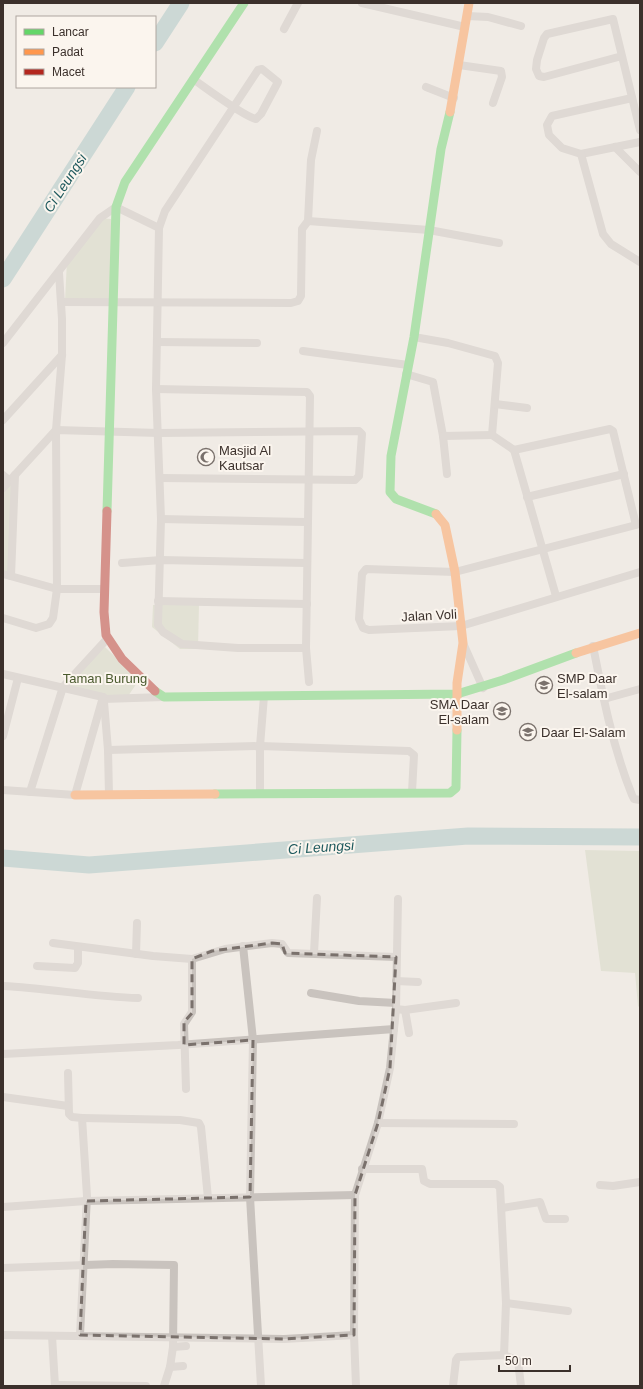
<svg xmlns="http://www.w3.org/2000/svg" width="643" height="1389" viewBox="0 0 643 1389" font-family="Arial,sans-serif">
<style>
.green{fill:#d1d6bf}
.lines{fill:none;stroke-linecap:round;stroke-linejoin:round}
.river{stroke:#a1c2c1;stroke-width:17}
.street{stroke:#c9c3be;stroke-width:8}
.fast{stroke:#63d668;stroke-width:9}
.slow{stroke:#ff974d;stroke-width:9}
.jam{stroke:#b3261e;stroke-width:9}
.marked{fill:none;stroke:#7a716c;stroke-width:3;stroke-dasharray:8 5;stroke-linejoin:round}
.labels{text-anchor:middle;stroke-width:4;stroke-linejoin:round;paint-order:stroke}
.poi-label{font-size:13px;fill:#3b302b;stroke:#fbf5ee;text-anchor:start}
.street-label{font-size:13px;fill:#3b302b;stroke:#fbf5ee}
.park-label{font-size:13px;fill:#4a5a2e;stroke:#fbf5ee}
.water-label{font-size:14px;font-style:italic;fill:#1f5a5e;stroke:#fbf5ee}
</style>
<rect width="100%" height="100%" fill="#f0ebe5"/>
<!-- green -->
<g class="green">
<path d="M100 218 111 219V303L65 301 67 260Z"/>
<path d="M15 475 11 576 3 574V487Z"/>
<path d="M153 605H199L198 649H180L152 627Z"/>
<path d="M105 647 139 680 124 702 59 689Z"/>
<path d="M585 850 640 851V1008L638 1006 635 973 601 971Z"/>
</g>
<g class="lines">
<!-- river -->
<g class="river">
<path d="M155 43 181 3"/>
<path d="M3 279 127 87"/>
<path d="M3 858 89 865 468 836 640 837"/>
</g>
<!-- street -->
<g class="street">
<path d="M362 3 465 27"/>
<path d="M467 16 488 17 521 26"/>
<path d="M284 29 298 3"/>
<path d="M622 56 544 77 539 76 536 69 537 60 544 38 547 34 613 19 640 130"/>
<path d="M459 65 501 71 502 77 493 103"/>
<path d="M193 79C206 88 243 116 256 119L261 114 278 82 262 69 258 70 165 211 159 228 156 389 161 519 158 625 163 632 182 644 238 648H306"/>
<path d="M426 87 454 98"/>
<path d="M632 98 552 116 547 125 549 135 562 148 581 154 640 142"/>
<path d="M615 147 640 172"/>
<path d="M581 154 603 234 611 244 640 262"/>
<path d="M308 221 429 230 499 243"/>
<path d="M61 302 291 303 298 301 301 296 302 229 308 221 311 160 317 131"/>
<path d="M414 337 448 343 495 356 498 363 492 435 514 450 556 596"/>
<path d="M157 342 257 343"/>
<path d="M3 343 100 218 116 207 159 228"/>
<path d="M303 351 408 365"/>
<path d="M406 374 433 382 443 436 447 474"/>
<path d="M156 389 307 392 310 396 306 648 309 682"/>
<path d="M495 404 527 408"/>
<path d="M3 420 62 355"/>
<path d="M443 436 492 435"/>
<path d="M514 450 610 429 613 431 636 525 455 572 366 569 362 574 359 619 363 628 369 630 461 626 640 572"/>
<path d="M3 475 10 481"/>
<path d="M3 488 56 430 159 433 359 431 362 434 359 476 355 480 160 478"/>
<path d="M527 497 624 474"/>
<path d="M161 519 307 522"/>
<path d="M122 563 161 560 307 563"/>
<path d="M3 574 57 589H105"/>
<path d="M11 576 15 475"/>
<path d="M158 601 307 604"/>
<path d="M3 618 36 628 49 624 53 618 57 589 56 430 62 355V319L59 273"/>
<path d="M463 643 483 688"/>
<path d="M593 646C603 697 613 748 632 795L634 799 640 800"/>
<path d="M3 674 103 697V699L164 697"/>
<path d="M604 699 640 689"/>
<path d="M104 702 108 750 109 795"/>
<path d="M3 736 18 678"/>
<path d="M108 750 260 746 409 751 414 755 412 792"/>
<path d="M3 790 75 795 103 697"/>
<path d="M30 792 63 687 107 639"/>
<path d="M260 794V746L264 696"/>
<path d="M53 943 153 956 192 959 225 949 272 943 282 944 288 953 396 957"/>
<path d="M243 946 253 1040 250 1197 261 1386"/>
<path d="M314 953 317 898"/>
<path d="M136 954 137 923"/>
<path d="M37 966 75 968 78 963V947"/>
<path d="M396 981 418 982"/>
<path d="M3 986C48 988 93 997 138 998"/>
<path d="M311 993 359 1001 396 1003"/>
<path d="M396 1009 405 1010 456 1003"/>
<path d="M405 1010 409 1033"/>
<path d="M3 1054 178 1045 394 1029"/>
<path d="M68 1073 69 1114 72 1117 82 1118 87 1196 80 1335"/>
<path d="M186 1089 184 1024 192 1012V959"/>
<path d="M3 1097 68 1106"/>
<path d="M82 1118 180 1120 199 1123 201 1127 208 1198"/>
<path d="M378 1123 514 1124"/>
<path d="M362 1169H422L424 1181 430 1184H496L500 1187 506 1303 504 1355"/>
<path d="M600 1185 613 1186 640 1182"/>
<path d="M3 1207 86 1201 355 1195"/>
<path d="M502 1208 540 1202 546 1219H565"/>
<path d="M3 1268 113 1264 174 1265 173 1347 170 1367 183 1366"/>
<path d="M506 1303 568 1311"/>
<path d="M3 1335 284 1339 354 1335"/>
<path d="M52 1336 55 1386"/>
<path d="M173 1347 186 1346"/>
<path d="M55 1385 146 1386"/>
<path d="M164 1386 170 1367"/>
<path d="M356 1386 354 1335 355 1195 378 1123 390 1068 396 1009 398 899"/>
<path d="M453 1386 456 1360 458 1357 504 1355 518 1361 521 1386"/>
</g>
<!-- fast -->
<g class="fast">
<path d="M107 511 116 207 125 182 244 3"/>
<path d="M436 514 396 499 390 492 391 456 414 337 441 149 450 112"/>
<path d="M155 691 164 697 457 694 503 680 576 653"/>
<path d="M215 794 450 793 456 788 457 730"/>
</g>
<!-- slow -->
<g class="slow">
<path d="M450 112 469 3"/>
<path d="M436 514 445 525 455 572 463 643 457 683V730"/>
<path d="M576 653 640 633"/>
<path d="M75 795 215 794"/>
</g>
<!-- jam -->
<path class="jam" d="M107 511 104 612 106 635 122 659 155 691"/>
</g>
<!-- marked area -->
<path d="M0 0H643V1389H0ZM272 943 282 944 285 953 396 957 390 1068 378 1123 355 1195 354 1335 284 1339 80 1335 86 1201 250 1197 253 1040 184 1045V1022L192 1013V959L212 951Z" fill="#f0ebe5" fill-opacity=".55" fill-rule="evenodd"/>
<path class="marked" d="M272 943 282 944 285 953 396 957 390 1068 378 1123 355 1195 354 1335 284 1339 80 1335 86 1201 250 1197 253 1040 184 1045V1022L192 1013V959L212 951Z"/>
<!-- icons -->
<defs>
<g id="mosque-ring" transform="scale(0.9)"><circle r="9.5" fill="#fbf5ee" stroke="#7a716c" stroke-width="1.5"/><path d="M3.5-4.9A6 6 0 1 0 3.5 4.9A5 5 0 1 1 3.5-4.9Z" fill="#7a716c"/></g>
<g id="school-ring" transform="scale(0.9)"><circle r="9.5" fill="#fbf5ee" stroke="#7a716c" stroke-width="1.5"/><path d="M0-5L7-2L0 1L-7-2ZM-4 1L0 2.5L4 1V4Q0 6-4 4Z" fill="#7a716c"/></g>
</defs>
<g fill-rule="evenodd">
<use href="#mosque-ring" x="206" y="457"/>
<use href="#school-ring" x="544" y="685"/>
<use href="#school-ring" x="502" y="711"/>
<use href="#school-ring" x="528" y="732"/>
</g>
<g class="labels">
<!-- poi labels -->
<g class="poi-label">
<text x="219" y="455">Masjid Al<tspan x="219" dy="15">Kautsar</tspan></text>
<text x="557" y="683">SMP Daar<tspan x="557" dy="15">El-salam</tspan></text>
<text x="489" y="709" text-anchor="end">SMA Daar<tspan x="489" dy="15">El-salam</tspan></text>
<text x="541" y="737">Daar El-Salam</text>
</g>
<!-- street labels -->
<g class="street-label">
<text transform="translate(429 615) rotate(-3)" y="5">Jalan Voli</text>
</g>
<!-- park labels -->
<g class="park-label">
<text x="105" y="683">Taman Burung</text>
</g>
<!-- water labels -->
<g class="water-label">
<text transform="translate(65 183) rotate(-57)" y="5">Ci Leungsi</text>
<text transform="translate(321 847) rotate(-4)" y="5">Ci Leungsi</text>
</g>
</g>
<!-- border -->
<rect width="643" height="1389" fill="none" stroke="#3b302b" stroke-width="8"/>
<!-- legend -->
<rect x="16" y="16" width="140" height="72" fill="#fbf5ee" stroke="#aea6a0"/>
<rect x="24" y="29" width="20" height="6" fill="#63d668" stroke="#aea6a0"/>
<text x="52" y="36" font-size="12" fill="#3b302b">Lancar</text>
<rect x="24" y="49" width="20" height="6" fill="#ff974d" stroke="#aea6a0"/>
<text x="52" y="56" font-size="12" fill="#3b302b">Padat</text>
<rect x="24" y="69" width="20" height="6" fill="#b3261e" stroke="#aea6a0"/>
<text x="52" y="76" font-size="12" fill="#3b302b">Macet</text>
<!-- scale -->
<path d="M499 1365v6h71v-6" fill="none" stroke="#3b302b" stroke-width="2"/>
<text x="505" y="1365" font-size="12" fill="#3b302b" stroke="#fbf5ee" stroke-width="3" paint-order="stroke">50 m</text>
</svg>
